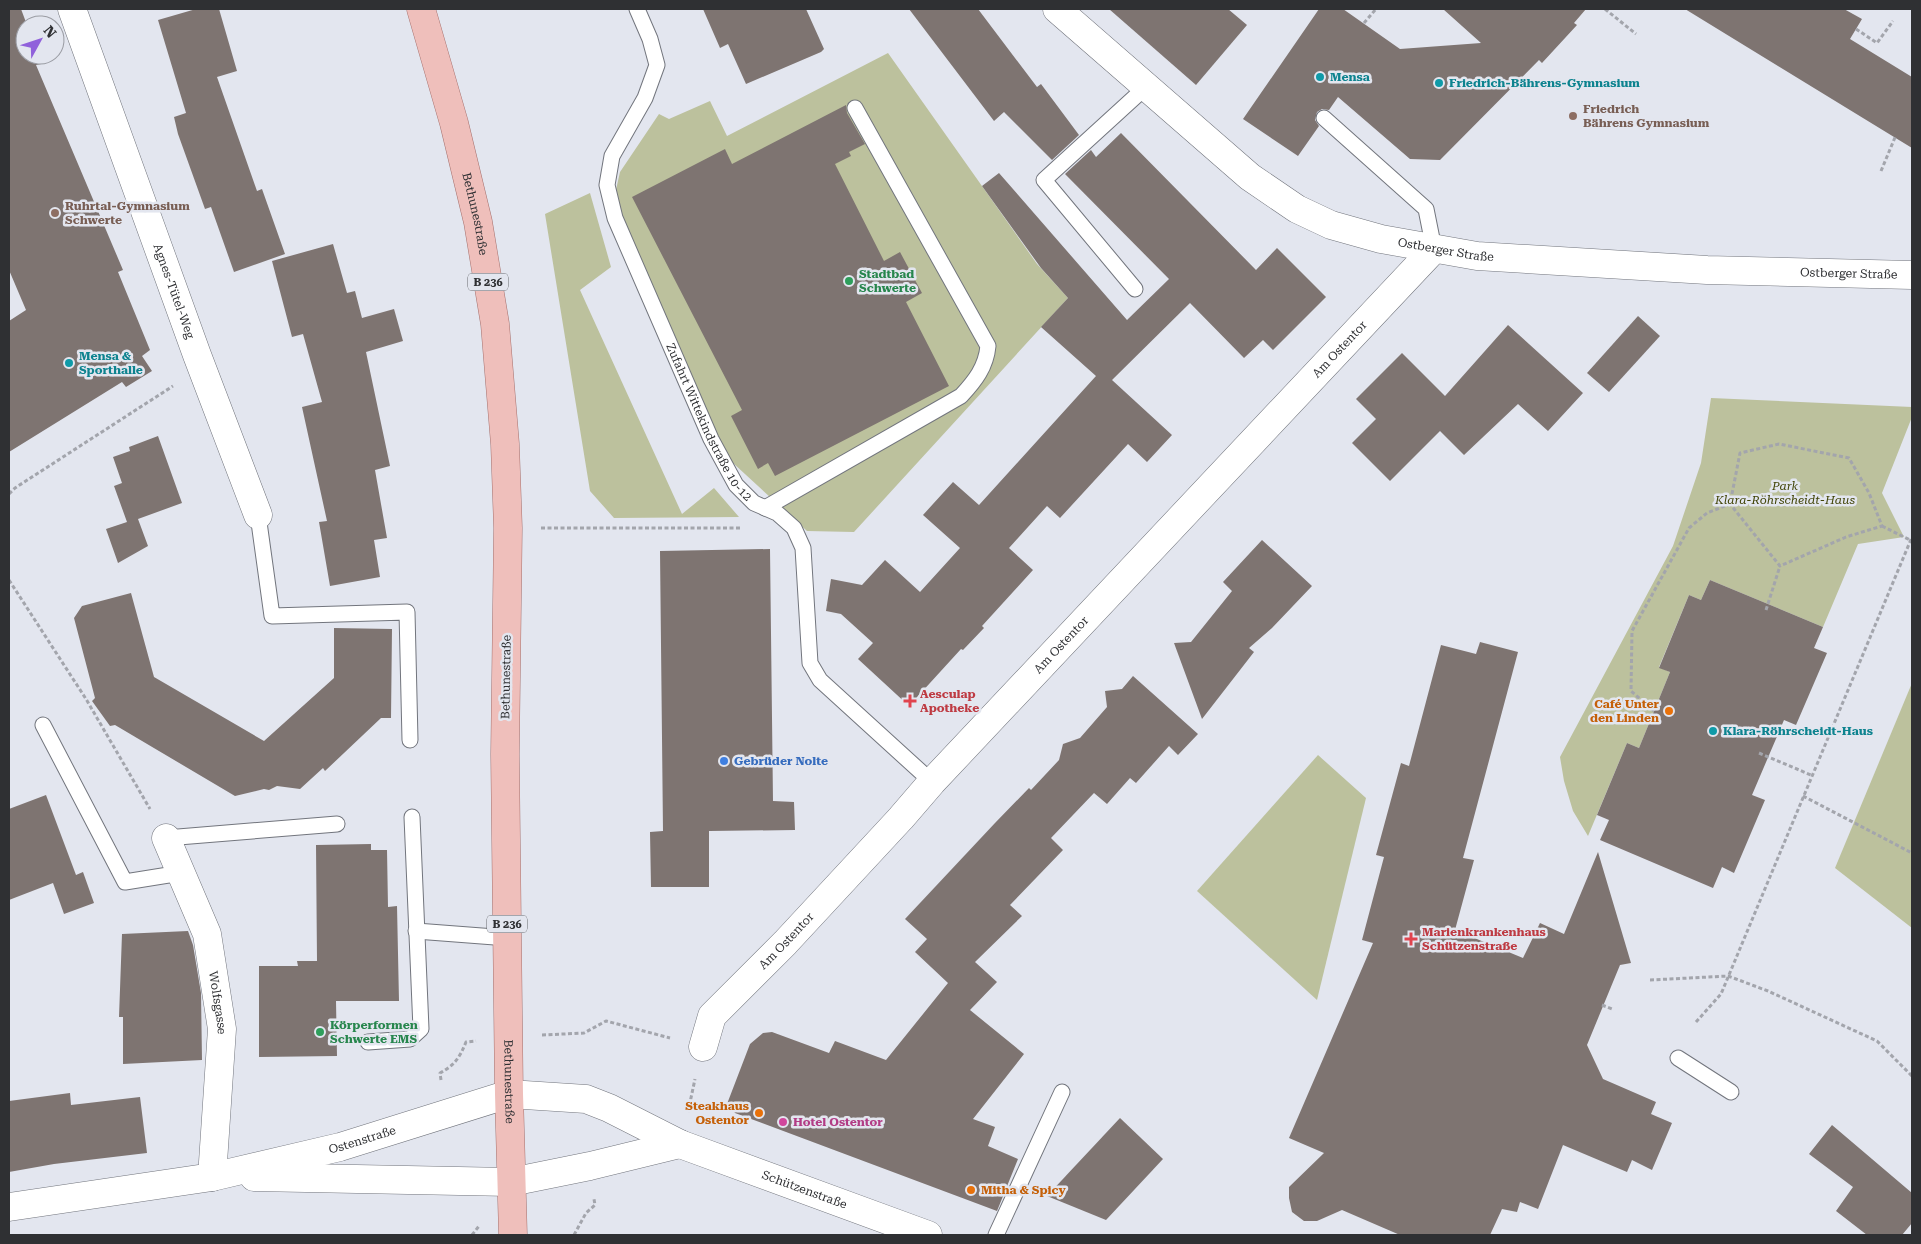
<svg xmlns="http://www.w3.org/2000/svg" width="1921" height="1244" viewBox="0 0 1921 1244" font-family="'Roboto Serif',serif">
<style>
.green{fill:#bcc19d}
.building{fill:#7e7471}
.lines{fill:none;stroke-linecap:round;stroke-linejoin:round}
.service-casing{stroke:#72757d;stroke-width:17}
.minor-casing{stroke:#72757d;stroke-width:29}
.tertiary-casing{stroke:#72757d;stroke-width:29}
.secondary-casing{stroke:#72757d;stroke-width:29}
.primary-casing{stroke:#a5716e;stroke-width:29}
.path{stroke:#a3a5ac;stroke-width:3;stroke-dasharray:4 2.5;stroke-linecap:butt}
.service{stroke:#fff;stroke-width:15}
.minor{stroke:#fff;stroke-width:28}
.tertiary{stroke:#fff;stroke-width:28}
.secondary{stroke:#fff;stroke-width:28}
.primary{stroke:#efbfbb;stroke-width:28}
.culture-dot{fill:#0f9aa8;stroke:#e3e6ef;stroke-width:2}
.education-dot{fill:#8d6e63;stroke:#e3e6ef;stroke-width:2}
.leisure-dot{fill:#2e9e5b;stroke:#e3e6ef;stroke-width:2}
.health-dot{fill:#e0444e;stroke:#e3e6ef;stroke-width:2}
.food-dot{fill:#e8710a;stroke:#e3e6ef;stroke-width:2}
.shop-dot{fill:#3f7fe0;stroke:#e3e6ef;stroke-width:2}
.hotel-dot{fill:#d1479c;stroke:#e3e6ef;stroke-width:2}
.labels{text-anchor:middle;stroke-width:5;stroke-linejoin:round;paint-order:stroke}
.shield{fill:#e3e6ef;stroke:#65676b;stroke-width:1}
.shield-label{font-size:11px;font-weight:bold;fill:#2f3033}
.culture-label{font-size:12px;font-weight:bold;fill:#0d838f;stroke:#e3e6ef;text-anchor:start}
.education-label{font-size:12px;font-weight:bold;fill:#785e54;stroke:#e3e6ef;text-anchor:start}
.street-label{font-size:12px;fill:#2f3033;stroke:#e3e6ef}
.leisure-label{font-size:12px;font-weight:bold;fill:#27864d;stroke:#e3e6ef;text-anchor:start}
.park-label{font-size:12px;font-style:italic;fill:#414407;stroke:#e3e6ef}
.health-label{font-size:12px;font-weight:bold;fill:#be3a42;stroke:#e3e6ef;text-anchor:start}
.food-label{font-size:12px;font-weight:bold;fill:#c56008;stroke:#e3e6ef;text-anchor:end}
.shop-label{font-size:12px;font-weight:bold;fill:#366cbe;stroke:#e3e6ef;text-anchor:start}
.hotel-label{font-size:12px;font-weight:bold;fill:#b23c85;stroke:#e3e6ef;text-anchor:start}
</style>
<rect width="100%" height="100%" fill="#e3e6ef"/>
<!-- green -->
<g class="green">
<path d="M888 53 1037 264 1068 298 854 532 807 531 733 463 723 448 615 211V194L620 172 659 114 669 119 710 101 727 136Z"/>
<path d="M590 193 611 267 580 290 682 514 714 488 739 517 614 518 590 491 545 214Z"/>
<path d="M1711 398 1912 407V417L1882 493 1904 537 1858 544 1823 627 1710 580 1701 600 1689 595 1659 667 1670 672 1639 748 1627 743 1588 836 1573 811 1564 781 1560 757 1673 546 1701 463Z"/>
<path d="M1912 683V928L1835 868Z"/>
<path d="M1318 755 1366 798 1317 1000 1197 891Z"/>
</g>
<!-- building -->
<g class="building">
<path d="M9 9H21L27 25H25V55H38L41 64 36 65 123 270 118 272 150 350 142 356 152 371 126 387 122 382 9 452V321L26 310 9 270Z"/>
<path d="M196 9H219L237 71 217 77 257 191 262 189 285 254 234 272 211 207 205 209 178 134 174 117 186 113 158 20Z"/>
<path d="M703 9H806L824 49 821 52 746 84 728 44 720 48Z"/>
<path d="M909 9H978L1037 87 1041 84 1079 135 1052 160 1004 112 994 121Z"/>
<path d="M1109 9H1228L1247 25 1196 85Z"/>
<path d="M1319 9H1343L1400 49 1481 43 1443 9H1586L1574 23 1577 25 1542 63 1539 60 1440 160 1410 159 1338 97 1329 110 1322 109 1317 112 1315 120 1319 126 1298 156 1243 119Z"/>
<path d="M1685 9H1844L1862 19 1850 39 1912 77V148Z"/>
<path d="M846 105 847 113 865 144 849 152 851 156 835 164 884 261 900 252 922 293 906 302 949 386 775 476 768 463 758 469 731 416 742 410 632 197 725 149 732 164Z"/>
<path d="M1121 133 1256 270 1277 248 1326 297 1273 350 1263 340 1244 358 1190 303 1112 380 1172 435 1147 462 1128 444 1060 518 1047 506 1009 548 1033 570 982 626 984 628 963 650 961 649 909 706 858 659 873 643 841 614 826 611 831 579 862 585 885 560 920 592 960 548 923 515 953 482 979 505 1096 376 1041 327 1068 298 1041 268 982 186 999 173 1127 320 1169 279 1065 174 1091 150 1096 157Z"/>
<path d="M333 244 347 293 355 291 362 318 394 309 403 341 366 352 390 466 375 470 387 538 374 540 380 577 330 586 319 522 327 521 302 407 322 402 303 334 292 337 272 261Z"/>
<path d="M1638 316 1660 336 1609 392 1587 373Z"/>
<path d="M1508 325 1583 393 1548 431 1518 404 1464 455 1440 431 1390 481 1352 443 1376 419 1356 399 1402 353 1445 396Z"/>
<path d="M158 436 182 503 138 519 148 546 118 563 106 529 127 522 114 486 122 483 113 457 130 451 129 447Z"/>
<path d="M1262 540 1312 586 1272 628 1249 648 1254 652 1202 719 1174 643 1191 642 1232 591 1223 582Z"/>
<path d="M770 549 773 801 794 802 795 830 709 831V887H651L650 832 663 831 660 551Z"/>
<path d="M1710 580 1823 627 1814 648 1827 653 1796 725 1784 720 1752 795 1765 800 1734 873 1722 867 1713 888 1600 840 1609 820 1597 815 1627 743 1639 748 1670 672 1659 668 1689 595 1701 600Z"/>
<path d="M131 593 154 677 264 741 334 678V628L392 629 391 718H381L325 771 323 768 300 789 277 786 269 790 264 789 235 796 115 725 110 726 92 701 95 698 74 618 82 606Z"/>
<path d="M1480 642 1518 652 1463 858 1474 860 1455 930 1523 958 1540 923 1564 934 1598 852 1631 963 1620 965 1587 1045 1603 1079 1656 1102 1651 1114 1672 1123 1652 1170 1632 1160 1627 1172 1563 1145 1538 1209 1520 1202 1517 1212 1502 1209 1490 1235H1400L1342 1210 1317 1221H1304L1292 1212 1289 1198V1187L1324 1153 1289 1138 1373 943 1362 940 1384 857 1376 855 1401 763 1409 766 1441 645 1476 654Z"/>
<path d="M1133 676 1198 734 1178 755 1169 746 1136 783 1130 778 1107 804 1094 793 1051 838 1063 850 1010 905 1022 916 975 962 997 982 970 1010 1024 1054 973 1119 995 1127 988 1146 1018 1159 997 1211 735 1113 727 1104 750 1044 763 1033 772 1032 829 1053 835 1041 886 1060 948 983 915 952 927 939 905 919 995 823 1029 788 1031 790 1059 760 1063 744 1080 738 1107 707 1105 691 1122 689Z"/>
<path d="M46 795 76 875 83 872 94 903 64 914 53 883 9 900V809Z"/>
<path d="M371 844V850H387L388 907 397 906 399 1001H336L337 1056 259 1057V966H298L297 961H317L316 845Z"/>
<path d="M188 931 193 945 201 993 202 1060 123 1064V1017H119L122 934Z"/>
<path d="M70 1093 71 1105 140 1097 147 1153 54 1164 9 1172V1101Z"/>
<path d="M1120 1118 1163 1159 1106 1220 1047 1196Z"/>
<path d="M1832 1125 1912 1193V1223L1902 1235H1867L1836 1211 1853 1187 1809 1154Z"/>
</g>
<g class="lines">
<!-- service casing -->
<g class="service-casing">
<g id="service">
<path id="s1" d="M637 9 650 39 657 65 645 98 612 156 607 185 615 218 711 439 736 485 754 503 777 513 794 528 803 548 810 663 820 680 932 782"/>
<path d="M1324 118 1426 209 1434 249"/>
<path d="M1135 289 1044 180 1147 86"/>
<path d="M765 508 961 396C975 381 986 367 988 346L855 108"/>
<path d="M258 515 272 616 407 612 410 740"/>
<path d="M43 725 125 882 181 873"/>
<path d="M166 838 337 824"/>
<path d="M416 931 508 938"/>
<path d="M368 1042 410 1039 421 1029 412 817"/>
<path d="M1678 1058 1731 1092"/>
<path d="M996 1235 1062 1092"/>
</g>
</g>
<!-- minor casing -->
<g class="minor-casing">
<g id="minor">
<path id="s2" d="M72 9 197 355 258 515"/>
<path id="s3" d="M1057 9 1250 177 1297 209 1331 225 1381 239 1477 256 1707 270 1912 275"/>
<path id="s4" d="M166 838 207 934 222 1029 212 1177"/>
<path id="s5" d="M703 1047 712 1016 785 943 901 818 932 782 1434 249"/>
</g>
</g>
<!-- tertiary casing -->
<g class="tertiary-casing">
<g id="tertiary">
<path d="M254 1177 511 1182"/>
<path id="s6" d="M9 1207 212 1177 340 1147 509 1094"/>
</g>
</g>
<!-- secondary casing -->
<g class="secondary-casing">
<g id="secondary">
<path id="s7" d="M509 1094 586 1099 609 1108 680 1144 928 1235"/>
<path d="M511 1182 590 1166 680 1144"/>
</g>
</g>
<!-- primary casing -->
<g class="primary-casing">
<g id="primary">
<path id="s8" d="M421 9 454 123 478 222 495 324 505 444 508 528 505 754 509 1094 513 1235"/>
</g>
</g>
<!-- path -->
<g class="path">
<path d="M1605 9 1636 34"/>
<path d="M1364 23 1376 9"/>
<path d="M1856 29 1877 43 1893 21"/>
<path d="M1881 171 1896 135"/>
<path d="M9 494 15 488 173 386"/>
<path d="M1882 526 1912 541"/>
<path d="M541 528H740"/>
<path d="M9 580 86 699 150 809"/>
<path d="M1766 610 1780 566"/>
<path d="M1654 711 1631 691 1632 631 1689 528 1707 513 1730 504 1740 453 1779 444 1849 458 1869 493 1882 526 1846 537 1780 566 1730 504"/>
<path d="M1759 753 1811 775"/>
<path d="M1803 796 1912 853"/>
<path d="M1650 980 1728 976 1768 991 1877 1041 1912 1076"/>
<path d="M1602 1005 1612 1009"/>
<path d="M1696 1022 1721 994 1912 537"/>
<path d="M542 1035 584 1033 606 1021 670 1038"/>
<path d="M441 1080 440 1073C455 1065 460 1057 466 1042L476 1041"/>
<path d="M688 1112 695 1079"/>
<path d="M472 1235 479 1226"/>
<path d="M574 1235 586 1213 595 1205 594 1199"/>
</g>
<!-- service -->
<use href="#service" class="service"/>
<!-- minor -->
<use href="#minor" class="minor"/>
<!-- tertiary -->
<use href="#tertiary" class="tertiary"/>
<!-- secondary -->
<use href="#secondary" class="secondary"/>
<!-- primary -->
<use href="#primary" class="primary"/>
</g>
<!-- markers -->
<g class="culture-dot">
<circle cx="1320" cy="77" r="5"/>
<circle cx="1439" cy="83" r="5"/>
<circle cx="69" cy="363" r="5"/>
<circle cx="1713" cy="731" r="5"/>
</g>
<g class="education-dot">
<circle cx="1573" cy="116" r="5"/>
<circle cx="55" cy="213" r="5"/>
</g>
<g class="leisure-dot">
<circle cx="849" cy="281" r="5"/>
<circle cx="320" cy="1032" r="5"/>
</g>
<g class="health-dot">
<path d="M907.5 693.5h5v5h5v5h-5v5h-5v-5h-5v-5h5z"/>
<path d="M1408.5 931.5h5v5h5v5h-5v5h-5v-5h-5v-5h5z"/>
</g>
<g class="food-dot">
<circle cx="1669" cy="711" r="5"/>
<circle cx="759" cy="1113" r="5"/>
<circle cx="971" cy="1190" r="5"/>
</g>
<circle class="shop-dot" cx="724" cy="761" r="5"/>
<circle class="hotel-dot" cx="783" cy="1122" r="5"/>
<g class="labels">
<!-- shield labels -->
<g class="shield">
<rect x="468" y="273.5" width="40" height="17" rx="4"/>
<rect x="487" y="915.5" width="40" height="17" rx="4"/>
</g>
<g class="shield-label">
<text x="488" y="286">B 236</text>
<text x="507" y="928">B 236</text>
</g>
<!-- culture labels -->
<g class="culture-label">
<text x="1330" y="81">Mensa</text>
<text x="1449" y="87">Friedrich-Bährens-Gymnasium</text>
<text x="79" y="360">Mensa &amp;<tspan x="79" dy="14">Sporthalle</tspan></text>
<text x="1723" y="735">Klara-Röhrscheidt-Haus</text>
</g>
<!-- education labels -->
<g class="education-label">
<text x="1583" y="113">Friedrich<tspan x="1583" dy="14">Bährens Gymnasium</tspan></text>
<text x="65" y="210">Ruhrtal-Gymnasium<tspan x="65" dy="14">Schwerte</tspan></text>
</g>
<!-- street labels -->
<g class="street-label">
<text dy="4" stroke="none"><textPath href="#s8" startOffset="212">Bethunestraße</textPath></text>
<text dy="4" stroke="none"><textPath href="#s3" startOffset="468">Ostberger Straße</textPath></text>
<text dy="4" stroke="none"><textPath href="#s3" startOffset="872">Ostberger Straße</textPath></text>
<text dy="4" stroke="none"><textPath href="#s2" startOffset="300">Agnes-Tütel-Weg</textPath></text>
<text dy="4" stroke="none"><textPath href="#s5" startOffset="948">Am Ostentor</textPath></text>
<text dy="4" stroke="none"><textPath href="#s1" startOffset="450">Zufahrt Wittekindstraße 10-12</textPath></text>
<text dy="4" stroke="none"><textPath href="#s5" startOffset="542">Am Ostentor</textPath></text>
<text transform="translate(506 677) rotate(-89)" y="4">Bethunestraße</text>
<text dy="4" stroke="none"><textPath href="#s5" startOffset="138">Am Ostentor</textPath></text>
<text dy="4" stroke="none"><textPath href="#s4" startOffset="174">Wolfsgasse</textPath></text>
<text dy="4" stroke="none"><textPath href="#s8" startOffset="1082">Bethunestraße</textPath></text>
<text dy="4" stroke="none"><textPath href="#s6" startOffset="360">Ostenstraße</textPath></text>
<text dy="4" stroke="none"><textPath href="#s7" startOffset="314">Schützenstraße</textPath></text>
</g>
<!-- leisure labels -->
<g class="leisure-label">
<text x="859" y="278">Stadtbad<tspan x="859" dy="14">Schwerte</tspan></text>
<text x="330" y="1029">Körperformen<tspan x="330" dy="14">Schwerte EMS</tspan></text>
</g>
<!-- park labels -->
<g class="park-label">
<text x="1785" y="490">Park<tspan x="1785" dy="14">Klara-Röhrscheidt-Haus</tspan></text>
</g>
<!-- health labels -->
<g class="health-label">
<text x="920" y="698">Aesculap<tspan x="920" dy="14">Apotheke</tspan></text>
<text x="1422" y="936">Marienkrankenhaus<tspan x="1422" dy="14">Schützenstraße</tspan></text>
</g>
<!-- food labels -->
<g class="food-label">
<text x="1659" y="708">Café Unter<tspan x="1659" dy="14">den Linden</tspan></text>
<text x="749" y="1110">Steakhaus<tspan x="749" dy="14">Ostentor</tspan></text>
<text x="981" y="1194" text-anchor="start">Mitha &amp; Spicy</text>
</g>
<!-- shop labels -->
<g class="shop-label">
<text x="734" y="765">Gebrüder Nolte</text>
</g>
<!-- hotel labels -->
<g class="hotel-label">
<text x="793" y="1126">Hotel Ostentor</text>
</g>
</g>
<!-- border -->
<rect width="1921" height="1244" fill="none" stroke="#2f3033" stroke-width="20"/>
<!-- north arrow -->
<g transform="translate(40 40) rotate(50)"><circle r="24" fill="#e3e6ef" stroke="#9b9da4"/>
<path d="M0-4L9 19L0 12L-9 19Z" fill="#9061db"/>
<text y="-8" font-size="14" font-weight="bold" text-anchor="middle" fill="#2f3033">N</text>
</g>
</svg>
